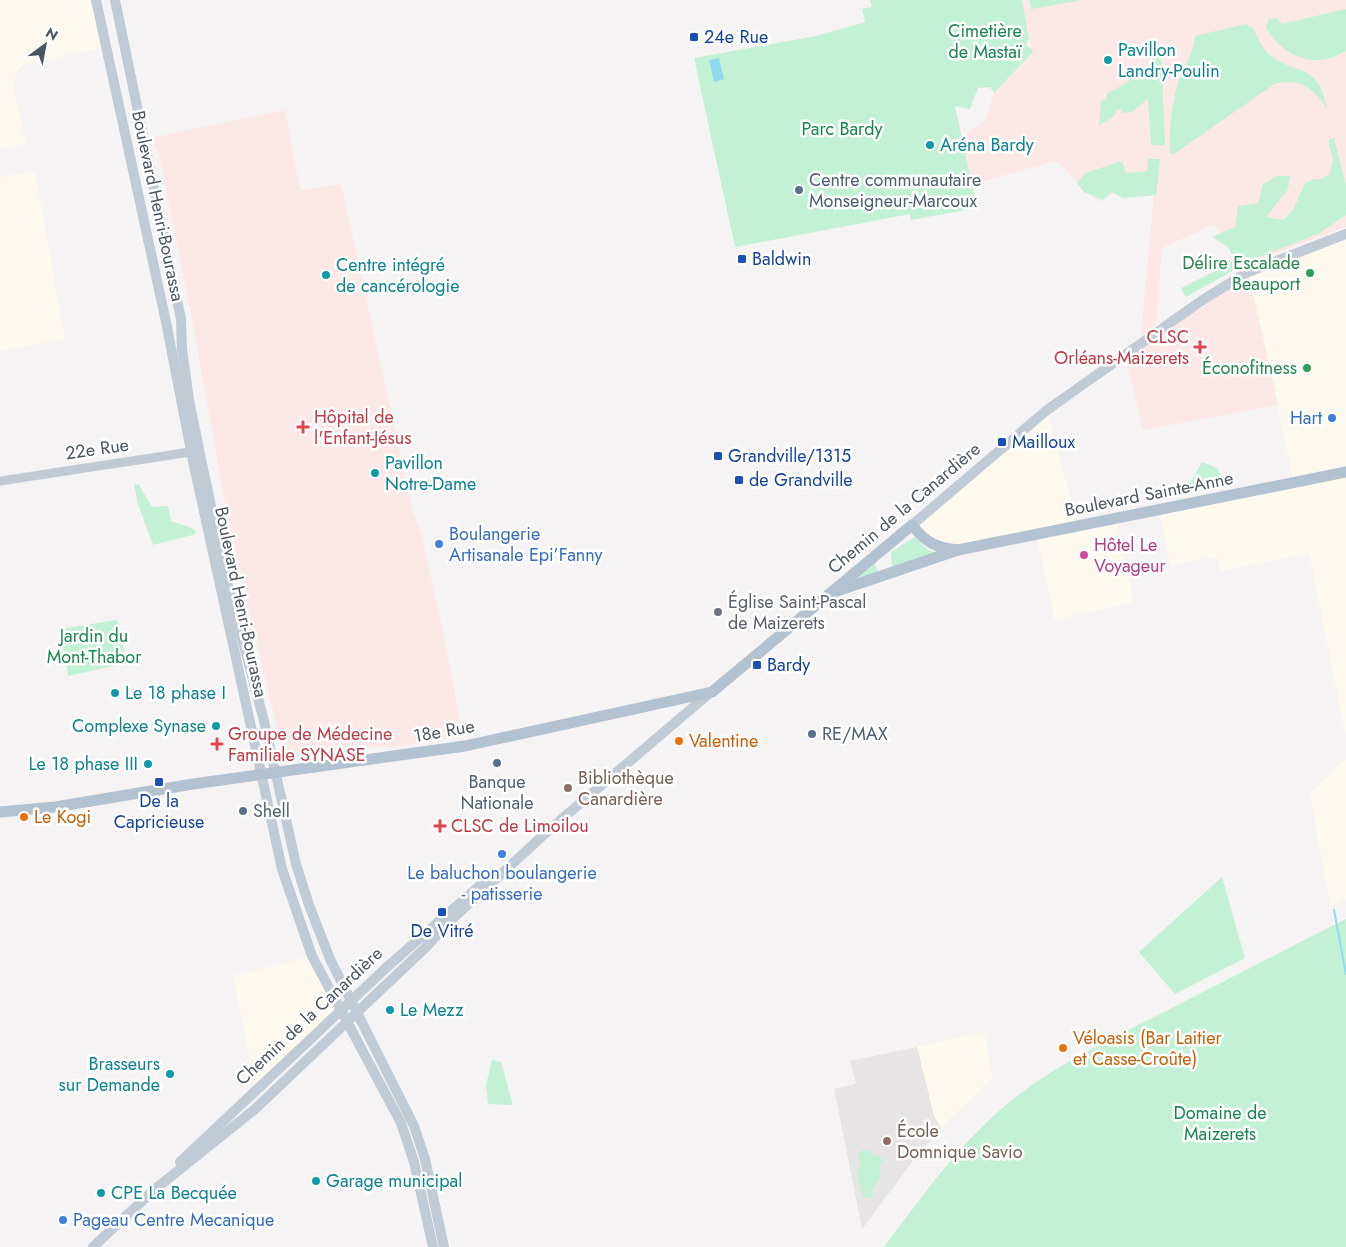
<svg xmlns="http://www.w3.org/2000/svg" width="1346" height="1247" viewBox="0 0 1346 1247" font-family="Jost,sans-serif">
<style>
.commercial{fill:#fdf9ef}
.education{fill:#e6e4e5}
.medical{fill:#fce8e6}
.green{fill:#c3f1d5}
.water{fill:#90daee}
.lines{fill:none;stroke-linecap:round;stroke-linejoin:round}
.stream{stroke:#90daee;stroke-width:2}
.tertiary{stroke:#c1cad2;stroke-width:9}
.secondary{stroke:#c1cbd6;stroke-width:10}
.primary{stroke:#b3c2d1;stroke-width:11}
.transit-dot{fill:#1a4fb4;stroke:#fff;stroke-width:2}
.culture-dot{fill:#0f9aa8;stroke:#fff;stroke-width:2}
.service-dot{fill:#5c6f8a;stroke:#fff;stroke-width:2}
.leisure-dot{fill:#2e9e5b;stroke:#fff;stroke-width:2}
.health-dot{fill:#e0444e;stroke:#fff;stroke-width:2}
.shop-dot{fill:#3f7fe0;stroke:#fff;stroke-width:2}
.hotel-dot{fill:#d1479c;stroke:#fff;stroke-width:2}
.worship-dot{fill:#6b7280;stroke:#fff;stroke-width:2}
.food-dot{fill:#e8710a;stroke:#fff;stroke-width:2}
.education-dot{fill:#8d6e63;stroke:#fff;stroke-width:2}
.labels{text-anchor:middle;stroke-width:5;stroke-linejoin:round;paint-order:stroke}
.park-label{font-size:18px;fill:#17864f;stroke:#fff}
.transit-label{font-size:18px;fill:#164399;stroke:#fff;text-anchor:start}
.culture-label{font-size:18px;fill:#0d838f;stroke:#fff;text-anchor:start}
.service-label{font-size:18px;fill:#4e5e75;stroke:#fff;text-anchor:start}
.street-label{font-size:18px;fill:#4a5661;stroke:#fff}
.leisure-label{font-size:18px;fill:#27864d;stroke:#fff;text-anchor:end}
.health-label{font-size:18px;fill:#be3a42;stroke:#fff;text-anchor:start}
.shop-label{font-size:18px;fill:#366cbe;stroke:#fff;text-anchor:start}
.hotel-label{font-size:18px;fill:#b23c85;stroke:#fff;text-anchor:start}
.worship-label{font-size:18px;fill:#5b616d;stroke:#fff;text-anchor:start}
.food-label{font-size:18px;fill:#c56008;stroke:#fff;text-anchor:start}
.education-label{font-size:18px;fill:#785e54;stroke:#fff;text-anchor:start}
</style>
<rect width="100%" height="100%" fill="#f5f3f3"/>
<!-- commercial -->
<g class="commercial">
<path d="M0 0H96L106 47 23 65 17 72 13 86 26 144 0 149Z"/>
<path d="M35 172 65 339 0 351V177Z"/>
<path d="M1346 234V738L1309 553 1220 571 1217 557 1170 565 1160 509 1294 483 1248 272Z"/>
<path d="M1047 410 1078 526 1116 518 1134 602 1055 620 1036 534 944 549 912 525Z"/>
<path d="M1346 759V899L1330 906 1310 793Z"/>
<path d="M312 956 340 1011 256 1089 233 976Z"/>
<path d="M984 1032 993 1078 941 1128 934 1116 917 1047Z"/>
</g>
<!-- education -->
<path class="education" d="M917 1047 934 1116 941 1128 918 1154 862 1229 834 1089 856 1084 850 1061Z"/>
<!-- medical -->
<g class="medical">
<path d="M1022 0H1346V227L1286 249 1242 269 1214 224 1162 248 1156 326 1141 335 1154 194 1116 192 1099 202 1056 161 972 184 961 138 986 119 994 93 1032 53Z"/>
<path d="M285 110 300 191 341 184 413 513 421 533 444 637 463 736 395 747H374L284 758 227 513 192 319 158 150 152 142 155 137Z"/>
<path d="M1248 272 1278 405 1143 430 1125 354Z"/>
</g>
<!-- green -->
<g class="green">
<path d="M870 0H1022L1029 39 1026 45 1033 50 1032 53 994 93 990 87 978 88 970 109 955 106 977 208 911 220 910 214 735 247 694 58 816 36 865 22 862 9 872 7Z"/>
<path d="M1029 0H1077V1L1031 9Z"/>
<path d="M1346 9V51C1313 70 1285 58 1266 28L1268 20 1277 18 1282 24Z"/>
<path d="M1246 24 1252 27C1259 36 1261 48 1271 56 1298 77 1318 61 1327 108 1310 87 1304 80 1276 83L1174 154 1170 153C1169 130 1172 100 1179 79 1185 64 1194 53 1195 36Z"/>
<path d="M1161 52 1165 145H1151L1148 99 1132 112 1123 113 1121 109 1117 110 1113 117 1099 125 1101 101 1106 99 1107 93C1129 84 1144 70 1161 52Z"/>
<path d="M1334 138 1346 185V215L1320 233 1252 260 1186 297 1181 288 1227 265 1234 258 1228 247 1212 237 1235 227 1238 206 1258 203 1263 184 1277 176H1291L1287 191 1266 217 1284 220 1294 208 1305 183 1315 179 1319 180 1330 174 1333 159 1328 140Z"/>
<path d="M1148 159H1160L1156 195 1123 198 1112 192 1103 200 1084 192 1077 183 1086 173 1122 161 1126 173 1147 171Z"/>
<path d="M1202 462 1217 468 1225 483 1178 497 1183 487 1191 482Z"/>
<path d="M134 484 139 485 152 507 168 506 171 521 194 529 196 534 153 545 138 504Z"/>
<path d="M915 537 928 550 938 554 892 567 891 552Z"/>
<path d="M874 562 879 574 848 587Z"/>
<path d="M117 620 127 663 68 676 60 629Z"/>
<path d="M1222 877 1245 958 1175 994 1139 952Z"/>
<path d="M1346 919V1247H884C924 1194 961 1141 1013 1099 1059 1063 1112 1038 1164 1012 1224 981 1285 950 1346 919Z"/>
<path d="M492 1060 501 1062 513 1105 488 1104 486 1085Z"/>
<path d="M862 1150 870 1151 874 1156 879 1155 883 1161 880 1164C882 1173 880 1183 872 1187L873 1197 868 1199 863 1197 856 1170 861 1165 859 1154Z"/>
</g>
<!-- water -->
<path class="water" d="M719 58 724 79 714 82 709 60Z"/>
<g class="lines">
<!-- stream -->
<path class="stream" d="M1334 910 1346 974"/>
<!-- tertiary -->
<path class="tertiary" d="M0 481 197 451"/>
<!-- secondary -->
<g class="secondary">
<path d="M96 0 166 322 193 461 282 869 312 956 401 1123 414 1162 433 1247"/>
<path d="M115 0 181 319 182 349 189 400 201 459 228 586 263 717 296 864 309 905 330 959 414 1126 425 1159 444 1247"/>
<path d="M912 525 1047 410 1201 301 1248 272 1346 234"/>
<path d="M180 1162 387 967 484 882 489 881"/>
<path d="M93 1247 154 1190 254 1110 425 948 449 922 550 829 711 692"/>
</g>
<!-- primary -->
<g class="primary">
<path d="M837 591 958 550 1346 472"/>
<path d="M0 812 55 807 193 784 465 746 712 692 912 525C925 542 936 548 958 550"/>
</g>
</g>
<!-- markers -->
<g class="transit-dot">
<rect x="689" y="32" width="10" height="10" rx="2.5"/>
<rect x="737" y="254" width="10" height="10" rx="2.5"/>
<rect x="997" y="437" width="10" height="10" rx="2.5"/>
<rect x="713" y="451" width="10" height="10" rx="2.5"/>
<rect x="734" y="475" width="10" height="10" rx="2.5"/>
<rect x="752" y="660" width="10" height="10" rx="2.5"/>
<rect x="154" y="777" width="10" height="10" rx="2.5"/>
<rect x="437" y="907" width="10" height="10" rx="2.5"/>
</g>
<g class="culture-dot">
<circle cx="1108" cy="60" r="5"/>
<circle cx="930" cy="145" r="5"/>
<circle cx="326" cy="275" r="5"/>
<circle cx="375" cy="473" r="5"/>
<circle cx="115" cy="693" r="5"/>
<circle cx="216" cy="726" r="5"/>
<circle cx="148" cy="764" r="5"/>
<circle cx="390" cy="1010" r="5"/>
<circle cx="170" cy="1074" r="5"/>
<circle cx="316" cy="1181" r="5"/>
<circle cx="101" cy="1193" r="5"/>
</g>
<g class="service-dot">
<circle cx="799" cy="190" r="5"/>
<circle cx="812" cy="734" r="5"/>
<circle cx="497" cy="763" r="5"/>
<circle cx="243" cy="811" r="5"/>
</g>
<g class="leisure-dot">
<circle cx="1310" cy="273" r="5"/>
<circle cx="1307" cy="368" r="5"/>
</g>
<g class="health-dot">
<path d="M1197.5 339.5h5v5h5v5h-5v5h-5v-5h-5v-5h5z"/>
<path d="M300.5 419.5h5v5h5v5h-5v5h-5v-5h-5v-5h5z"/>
<path d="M214.5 736.5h5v5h5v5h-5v5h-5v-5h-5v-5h5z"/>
<path d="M437.5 818.5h5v5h5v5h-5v5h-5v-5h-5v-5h5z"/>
</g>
<g class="shop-dot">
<circle cx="1332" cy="418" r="5"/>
<circle cx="439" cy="544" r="5"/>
<circle cx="502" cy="854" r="5"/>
<circle cx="63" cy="1220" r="5"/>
</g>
<circle class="hotel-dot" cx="1084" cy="555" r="5"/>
<circle class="worship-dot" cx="718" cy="612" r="5"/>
<g class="food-dot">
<circle cx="679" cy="741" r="5"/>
<circle cx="24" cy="817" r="5"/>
<circle cx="1063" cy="1048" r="5"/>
</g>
<g class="education-dot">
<circle cx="568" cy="788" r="5"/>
<circle cx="887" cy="1141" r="5"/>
</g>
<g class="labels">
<!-- park labels -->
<g class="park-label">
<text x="985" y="37">Cimetière<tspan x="985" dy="21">de Mastaï</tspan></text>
<text x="842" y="135">Parc Bardy</text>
<text x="94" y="642">Jardin du<tspan x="94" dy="21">Mont-Thabor</tspan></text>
<text x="1220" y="1119">Domaine de<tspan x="1220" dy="21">Maizerets</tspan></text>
</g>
<!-- transit labels -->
<g class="transit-label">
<text x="704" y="43">24e Rue</text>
<text x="752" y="265">Baldwin</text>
<text x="1012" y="448">Mailloux</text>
<text x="728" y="462">Grandville/1315</text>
<text x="749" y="486">de Grandville</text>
<text x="767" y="671">Bardy</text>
<text x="159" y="807" text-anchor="middle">De la<tspan x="159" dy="21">Capricieuse</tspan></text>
<text x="442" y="937" text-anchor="middle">De Vitré</text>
</g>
<!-- culture labels -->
<g class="culture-label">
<text x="1118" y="56">Pavillon<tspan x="1118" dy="21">Landry-Poulin</tspan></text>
<text x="940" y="151">Aréna Bardy</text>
<text x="336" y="271">Centre intégré<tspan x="336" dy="21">de cancérologie</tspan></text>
<text x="385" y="469">Pavillon<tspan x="385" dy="21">Notre-Dame</tspan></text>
<text x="125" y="699">Le 18 phase I</text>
<text x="206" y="732" text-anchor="end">Complexe Synase</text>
<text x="138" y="770" text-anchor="end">Le 18 phase III</text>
<text x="400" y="1016">Le Mezz</text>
<text x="160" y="1070" text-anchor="end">Brasseurs<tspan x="160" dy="21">sur Demande</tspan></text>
<text x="326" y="1187">Garage municipal</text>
<text x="111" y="1199">CPE La Becquée</text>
</g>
<!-- service labels -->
<g class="service-label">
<text x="809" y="186">Centre communautaire<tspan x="809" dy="21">Monseigneur-Marcoux</tspan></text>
<text x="822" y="740">RE/MAX</text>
<text x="497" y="788" text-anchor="middle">Banque<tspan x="497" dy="21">Nationale</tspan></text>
<text x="253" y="817">Shell</text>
</g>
<!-- street labels -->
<g class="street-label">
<text transform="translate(158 206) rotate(78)" y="6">Boulevard Henri-Bourassa</text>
<text transform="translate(97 449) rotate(-8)" y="6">22e Rue</text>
<text transform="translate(1149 494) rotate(-11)" y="6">Boulevard Sainte-Anne</text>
<text transform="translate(904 508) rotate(-40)" y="6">Chemin de la Canardière</text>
<text transform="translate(241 602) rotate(78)" y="6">Boulevard Henri-Bourassa</text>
<text transform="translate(444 731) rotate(-10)" y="6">18e Rue</text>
<text transform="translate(309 1016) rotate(-43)" y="6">Chemin de la Canardière</text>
</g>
<!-- leisure labels -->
<g class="leisure-label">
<text x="1300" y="269">Délire Escalade<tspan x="1300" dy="21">Beauport</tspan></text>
<text x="1297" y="374">Éconofitness</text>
</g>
<!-- health labels -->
<g class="health-label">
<text x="1189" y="343" text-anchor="end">CLSC<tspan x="1189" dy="21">Orléans-Maizerets</tspan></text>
<text x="314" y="423">Hôpital de<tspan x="314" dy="21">l'Enfant-Jésus</tspan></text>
<text x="228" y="740">Groupe de Médecine<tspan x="228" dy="21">Familiale SYNASE</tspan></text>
<text x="451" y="832">CLSC de Limoilou</text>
</g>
<!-- shop labels -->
<g class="shop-label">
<text x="1322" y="424" text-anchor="end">Hart</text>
<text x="449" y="540">Boulangerie<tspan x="449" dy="21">Artisanale Epi’Fanny</tspan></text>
<text x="502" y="879" text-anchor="middle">Le baluchon boulangerie<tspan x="502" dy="21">- patisserie</tspan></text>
<text x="73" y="1226">Pageau Centre Mecanique</text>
</g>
<!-- hotel labels -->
<g class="hotel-label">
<text x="1094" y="551">Hôtel Le<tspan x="1094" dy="21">Voyageur</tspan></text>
</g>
<!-- worship labels -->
<g class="worship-label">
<text x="728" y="608">Église Saint-Pascal<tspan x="728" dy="21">de Maizerets</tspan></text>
</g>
<!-- food labels -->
<g class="food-label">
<text x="689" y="747">Valentine</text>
<text x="34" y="823">Le Kogi</text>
<text x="1073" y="1044">Véloasis (Bar Laitier<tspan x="1073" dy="21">et Casse-Croûte)</tspan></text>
</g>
<!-- education labels -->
<g class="education-label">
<text x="578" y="784">Bibliothèque<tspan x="578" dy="21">Canardière</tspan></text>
<text x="897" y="1137">École<tspan x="897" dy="21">Domnique Savio</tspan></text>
</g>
</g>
<!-- north arrow -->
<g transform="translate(45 45) rotate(32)" stroke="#ffffff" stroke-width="4" paint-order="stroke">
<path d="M0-4L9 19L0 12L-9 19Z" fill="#4a5661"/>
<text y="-8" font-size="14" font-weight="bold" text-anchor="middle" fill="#4a5661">N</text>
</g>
</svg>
